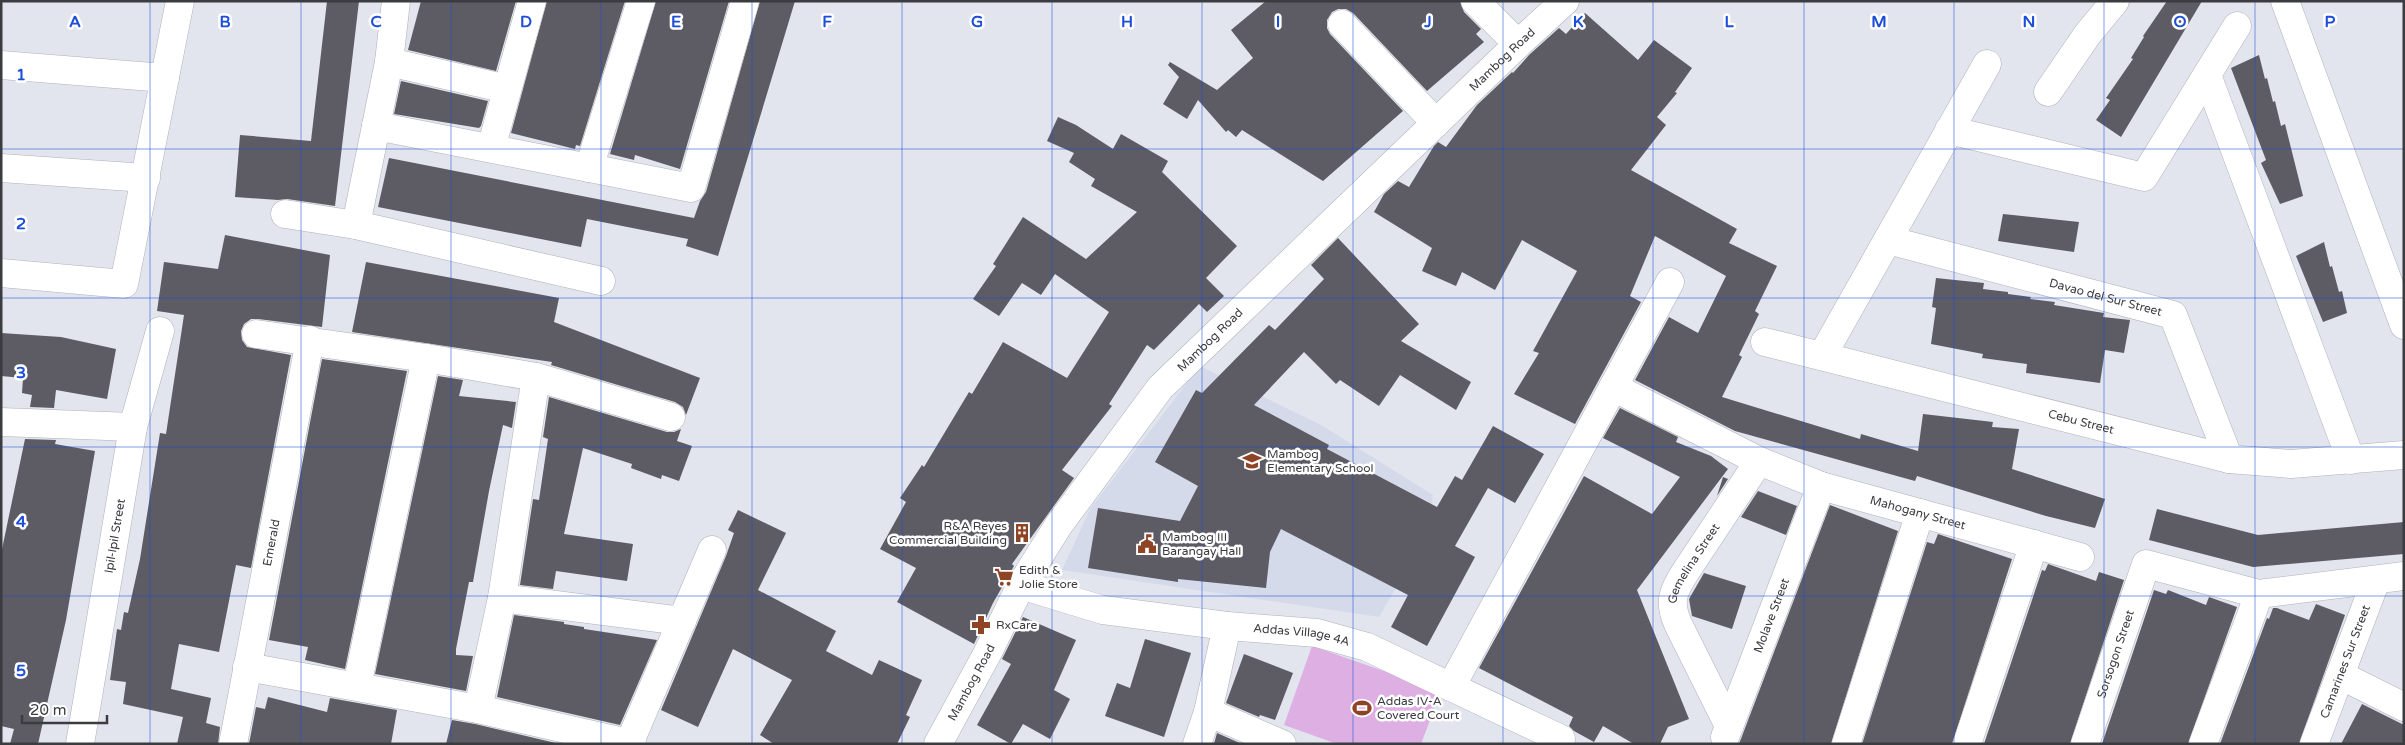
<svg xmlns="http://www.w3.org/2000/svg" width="2405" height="745" viewBox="0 0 2405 745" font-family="'Varela Round',sans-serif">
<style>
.built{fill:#d5daea}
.green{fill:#deafe2}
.building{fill:#5d5b63}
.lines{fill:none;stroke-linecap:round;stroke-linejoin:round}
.minor-casing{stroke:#aeb1b9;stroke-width:29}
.major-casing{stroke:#aeb1b9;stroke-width:29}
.minor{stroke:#fff;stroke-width:28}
.major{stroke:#fff;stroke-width:28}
.grid{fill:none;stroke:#1d4ed8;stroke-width:1;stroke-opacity:0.55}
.labels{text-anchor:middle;stroke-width:5;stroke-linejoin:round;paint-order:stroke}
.street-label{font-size:12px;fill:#3b3c40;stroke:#fff}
.poi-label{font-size:12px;fill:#3b3c40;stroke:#fff;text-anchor:start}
.grid-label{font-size:16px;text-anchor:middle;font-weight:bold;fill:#1d4ed8;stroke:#fff;stroke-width:5;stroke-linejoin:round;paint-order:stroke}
</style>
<rect width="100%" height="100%" fill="#e2e5ee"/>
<!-- built -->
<path class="built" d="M1200 366 1323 426 1433 495 1426 536 1379 617 1062 570 1090 509Z"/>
<!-- green -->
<path class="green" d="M1312 646 1441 691 1421 744H1337L1284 725Z"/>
<!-- building -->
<g class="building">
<path d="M327 1H359L335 206 287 199 278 200 235 197 240 135 311 141Z"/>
<path d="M421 1H516L496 71 408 50Z"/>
<path d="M547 1H625L580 146 576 145 575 149 511 133Z"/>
<path d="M656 1H729L680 169 635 155 634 160 610 154Z"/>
<path d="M760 1H795L718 256 686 246 688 239 587 219 581 247 378 207 389 158 694 218 700 201 706 192Z"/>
<path d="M1266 1H1460L1464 12 1481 29 1476 34 1484 42 1427 91 1353 13 1346 9H1338L1332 12 1327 20V28L1330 34 1403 111 1323 181 1242 130 1236 137 1228 130 1226 132 1198 100 1187 119 1163 104 1179 77 1168 65 1170 62 1217 90 1253 58 1231 30Z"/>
<path d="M2167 1H2202L2121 137 2096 120 2110 100 2106 98 2133 59 2131 58 2144 37 2143 36Z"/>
<path d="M1585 13 1638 60 1654 40 1692 68 1675 92 1677 93 1657 117 1666 125 1631 170 1737 229 1729 243 1777 266 1755 311 1759 314 1739 355 1742 357 1722 397 1860 439 1861 434 1918 451 1923 414 1993 422 1992 427 2019 429 2012 469 2105 499 2095 528 2046 516 1917 476 1915 481 1735 431 1635 380 1669 317 1698 333 1726 276 1655 236 1630 296 1641 302 1575 424 1514 394 1539 353 1533 351 1577 271 1522 240 1495 290 1462 272 1456 286 1422 271 1432 248 1374 212 1384 194 1398 181 1409 187 1434 146 1438 142 1446 147 1477 105 1512 72 1513 73 1529 55 1559 28 1566 34Z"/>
<path d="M2259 55 2265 79 2267 78 2273 102 2275 101 2281 126 2285 124 2303 196 2280 204 2261 163 2266 160 2231 68Z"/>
<path d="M401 81 488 101 481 126 479 128 394 114Z"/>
<path d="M1058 117 1076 125 1113 149 1121 134 1168 161 1162 172 1237 246 1206 278 1224 296 1207 312 1199 304 1154 350 1147 345 1109 404 1112 406 1062 470 1074 478 1012 564 1014 566 993 603 974 644 897 602 916 568 880 549 906 502 900 498 922 465 924 467 969 392 972 394 1003 342 1067 378 1109 312 1055 274 1041 295 1022 283 999 316 973 299 996 266 993 264 1023 217 1086 259 1137 212 1091 186 1095 179 1069 162 1074 153 1047 141Z"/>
<path d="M2003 214 2079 222 2074 252 1998 241Z"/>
<path d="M225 235 330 255 322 327 258 319H251L244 324 241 331 242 340 247 347 291 355 251 568 236 565 219 652 179 644 171 689 211 698 206 723 220 727 218 744H177L183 717 123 704 126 682 110 680 117 629 121 630 124 612 128 613 140 559 160 433 166 434 184 315 157 311 164 262 218 269Z"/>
<path d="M1338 238 1419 324 1401 341 1471 382 1456 410 1400 375 1379 406 1340 380 1336 384 1304 352 1254 405 1329 445 1327 449 1437 507 1455 476 1462 480 1493 426 1544 454 1515 503 1488 488 1455 546 1475 557 1427 646 1391 627 1408 595 1281 529 1270 552 1266 588 1178 579V582L1088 568 1098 508 1180 521 1198 486 1155 462 1196 390 1202 393 1269 325 1275 330 1324 279 1311 265Z"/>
<path d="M2324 242 2330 267 2332 266 2339 292 2342 291 2347 313 2323 322 2296 256Z"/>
<path d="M366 262 559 298 554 322 700 378 686 415 683 407 675 402 551 365 552 362 352 332Z"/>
<path d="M1936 278 1984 283 1983 289 2008 292V294L2031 297 2030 299 2055 302 2054 305 2104 313 2103 317 2130 320 2124 353 2105 350 2100 383 2026 373 2027 364 1982 358 1983 354 1931 344 1936 308 1932 307Z"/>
<path d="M1 333 61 337 116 349 107 399 56 390 54 408 30 407 32 395 22 393 23 378 1 376Z"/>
<path d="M322 359 407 371 345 669 305 660 308 647 269 640Z"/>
<path d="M438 376 463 380 459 396 516 402 512 428 503 425 489 491 473 582H469L456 649V655L473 656 466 691 375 674Z"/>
<path d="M549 397 667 432H674L681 429 677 441 692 446 679 481 662 475 661 479 631 468 632 464 583 448 564 534 633 544 627 581 556 571 553 589 520 585 533 499 539 500 548 439 543 437Z"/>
<path d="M1620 408 1678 437 1676 442 1711 456 1728 469 1637 590 1689 719 1668 727 1660 744H1634L1603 726 1594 742 1574 731 1569 726 1573 717 1479 668 1584 476 1652 514 1680 477 1603 438Z"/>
<path d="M25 439 56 440 55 444 95 451 66 620 38 744H10L14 729 1 726V554Z"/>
<path d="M1723 477 1728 479 1717 496Z"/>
<path d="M1758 491 1797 506 1786 535 1741 517Z"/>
<path d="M1830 505 1898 531 1831 744H1739Z"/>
<path d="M2157 509 2258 535 2404 522V554L2253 567 2149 540Z"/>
<path d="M738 510 786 533 758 590 836 631 826 651 872 675 879 660 922 680 906 715 910 717 897 744H774L760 735 792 680 733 649 698 727 661 710 726 556 734 533 728 530Z"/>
<path d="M1938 534 2012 559 1952 744H1862L1927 542 1934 544Z"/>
<path d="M2048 564 2096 581 2099 572 2124 580 2070 744H1984L2042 570 2045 571Z"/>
<path d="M1704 573 1746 586 1732 629 1692 616 1689 599Z"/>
<path d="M2154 590 2166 594 2168 590 2206 605 2209 597 2237 607 2188 744H2102Z"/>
<path d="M2316 604 2345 615 2299 744H2220L2267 618 2269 619 2273 608H2277L2309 620Z"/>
<path d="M514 615 564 622V624L584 627V629L657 640 620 725 497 697Z"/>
<path d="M1023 617 1076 640 1054 690 1070 699 1050 739 1023 724 1011 744 977 725 1011 664 1002 659Z"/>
<path d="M1145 639 1191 653 1164 737 1105 716 1117 683 1130 688Z"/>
<path d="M1244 654 1293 673 1275 720 1260 715 1259 717 1226 703Z"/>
<path d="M268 697 327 712 330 698 397 710 391 744H249L256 707 265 709Z"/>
<path d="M2362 704 2404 725V744H2341Z"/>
<path d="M452 720 475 724 560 744H446Z"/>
<path d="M1217 733 1242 744H1214Z"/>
</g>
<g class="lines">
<!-- minor casing -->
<g class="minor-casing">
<g id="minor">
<path d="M1475 1 1518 44"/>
<path d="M2285 1 2404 325"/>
<path d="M1342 24 1436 123"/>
<path d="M389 62 507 89"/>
<path d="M1 65 165 78"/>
<path d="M2207 75 2351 460"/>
<path d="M2048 92 2087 35 2115 1"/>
<path d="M376 126 691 188 745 1"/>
<path d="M1949 130 2144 177 2237 26"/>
<path d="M491 148 532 1"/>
<path d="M1 168 146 178"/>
<path d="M589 168 641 1"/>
<path d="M285 214 356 225 601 281"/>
<path d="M356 225 389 62 396 1"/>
<path id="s1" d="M1888 240 2173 315 2229 459"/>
<path d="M1 273 124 284 180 1"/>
<path d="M256 334 426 358 536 377 671 417"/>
<path id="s2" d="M1765 342 2229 459 2291 464 2404 455"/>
<path d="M1822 356 1987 64"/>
<path id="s3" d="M1613 387 1759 461 1821 486 2080 557"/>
<path d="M1 422 133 427"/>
<path id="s4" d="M1021 585 1103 610 1227 626 1317 633 1367 647 1561 739 1559 744"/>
<path d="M502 598 682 621"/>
<path d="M247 667 478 709 632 744"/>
<path d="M2340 675 2404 707"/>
<path d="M357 686 426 358"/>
<path d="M1451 687 1670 282"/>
<path d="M478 709 502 598 536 377"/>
<path d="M1208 712 1282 744"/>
<path id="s5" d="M1729 726 1678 624C1668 601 1673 591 1686 571L1759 461"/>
<path id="s6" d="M1725 737 1821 486"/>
<path id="s7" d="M80 744 133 427 160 331"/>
<path id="s8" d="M233 744 310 340"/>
<path d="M629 744 712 550"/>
<path d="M1197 744 1208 712 1227 626"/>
<path d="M1846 744 1920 513"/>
<path d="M1967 744 2034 544"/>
<path id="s9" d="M2085 744 2146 564 2259 594 2404 576"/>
<path d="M2203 744 2259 594"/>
<path id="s10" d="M2314 744 2376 580"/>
</g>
</g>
<!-- major casing -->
<g class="major-casing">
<g id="major">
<path id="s11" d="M938 744 987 654 1021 585 1058 526 1160 388 1518 44 1565 1"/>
</g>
</g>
<!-- minor -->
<use href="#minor" class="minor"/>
<!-- major -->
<use href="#major" class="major"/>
</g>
<!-- grid -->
<path class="grid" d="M150 1V744M301 1V744M451 1V744M601 1V744M752 1V744M902 1V744M1052 1V744M1202 1V744M1353 1V744M1503 1V744M1653 1V744M1804 1V744M1954 1V744M2104 1V744M2255 1V744M1 149H2404M1 298H2404M1 447H2404M1 596H2404"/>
<!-- icons -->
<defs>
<g id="school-bare" transform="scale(1.5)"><path d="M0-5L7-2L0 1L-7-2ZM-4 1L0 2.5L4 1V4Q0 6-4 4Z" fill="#8e4526" stroke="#fff" stroke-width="2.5" paint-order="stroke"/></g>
<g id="building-bare" transform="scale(1.5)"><path d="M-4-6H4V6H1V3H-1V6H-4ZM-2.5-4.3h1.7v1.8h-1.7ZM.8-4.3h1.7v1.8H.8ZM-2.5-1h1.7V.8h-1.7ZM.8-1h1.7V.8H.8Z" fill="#8e4526" stroke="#fff" stroke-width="2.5" paint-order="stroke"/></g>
<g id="civic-bare" transform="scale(1.5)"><path d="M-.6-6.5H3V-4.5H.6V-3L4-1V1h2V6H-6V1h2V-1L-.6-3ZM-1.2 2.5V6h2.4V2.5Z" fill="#8e4526" stroke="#fff" stroke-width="2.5" paint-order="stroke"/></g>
<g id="supermarket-bare" transform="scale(1.5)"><path d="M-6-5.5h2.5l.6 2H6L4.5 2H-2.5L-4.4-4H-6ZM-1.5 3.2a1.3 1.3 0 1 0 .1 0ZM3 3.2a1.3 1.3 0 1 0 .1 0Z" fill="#8e4526" stroke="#fff" stroke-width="2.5" paint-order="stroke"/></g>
<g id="pharmacy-bare" transform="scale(1.5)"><path d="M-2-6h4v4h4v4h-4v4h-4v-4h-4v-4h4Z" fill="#8e4526" stroke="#fff" stroke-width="2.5" paint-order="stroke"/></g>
<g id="stadium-bare" transform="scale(1.5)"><path d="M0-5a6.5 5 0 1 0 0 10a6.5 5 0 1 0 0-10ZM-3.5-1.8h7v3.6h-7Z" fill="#8e4526" stroke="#fff" stroke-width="2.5" paint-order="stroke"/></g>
</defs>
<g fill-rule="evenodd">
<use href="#school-bare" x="1252" y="461"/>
<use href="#building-bare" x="1022" y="533"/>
<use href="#civic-bare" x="1147" y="544"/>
<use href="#supermarket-bare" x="1004" y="577"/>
<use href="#pharmacy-bare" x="981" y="625"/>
<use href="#stadium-bare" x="1362" y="708"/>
</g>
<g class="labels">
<!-- street labels -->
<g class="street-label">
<text dy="4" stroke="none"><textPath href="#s11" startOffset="895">Mambog Road</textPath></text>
<text dy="4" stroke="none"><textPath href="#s1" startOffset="225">Davao del Sur Street</textPath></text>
<text dy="4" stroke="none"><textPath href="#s11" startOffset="490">Mambog Road</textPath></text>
<text dy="4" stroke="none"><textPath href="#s2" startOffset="326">Cebu Street</textPath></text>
<text dy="4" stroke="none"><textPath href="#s3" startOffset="331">Mahogany Street</textPath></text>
<text dy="4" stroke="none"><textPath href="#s7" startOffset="211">Ipil-Ipil Street</textPath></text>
<text dy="4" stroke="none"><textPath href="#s8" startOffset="205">Emerald</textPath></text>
<text dy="4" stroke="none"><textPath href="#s5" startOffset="181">Gemelina Street</textPath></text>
<text dy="4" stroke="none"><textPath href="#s6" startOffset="130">Molave Street</textPath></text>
<text dy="4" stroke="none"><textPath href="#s4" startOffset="286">Addas Village 4A</textPath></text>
<text dy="4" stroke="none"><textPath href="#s9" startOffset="95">Sorsogon Street</textPath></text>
<text dy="4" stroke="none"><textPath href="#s10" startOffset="88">Camarines Sur Street</textPath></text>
<text dy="4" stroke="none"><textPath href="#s11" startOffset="70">Mambog Road</textPath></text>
</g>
<!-- poi labels -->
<g class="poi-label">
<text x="1267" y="458">Mambog<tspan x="1267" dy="14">Elementary School</tspan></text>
<text x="1007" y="530" text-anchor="end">R&amp;A Reyes<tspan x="1007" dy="14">Commercial Building</tspan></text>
<text x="1162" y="541">Mambog III<tspan x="1162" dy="14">Barangay Hall</tspan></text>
<text x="1019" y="574">Edith &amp;<tspan x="1019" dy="14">Jolie Store</tspan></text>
<text x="996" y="629">RxCare</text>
<text x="1377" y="705">Addas IV-A<tspan x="1377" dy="14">Covered Court</tspan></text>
</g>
</g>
<g class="grid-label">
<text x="75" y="27">A</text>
<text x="225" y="27">B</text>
<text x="376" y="27">C</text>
<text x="526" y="27">D</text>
<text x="676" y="27">E</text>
<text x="827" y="27">F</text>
<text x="977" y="27">G</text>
<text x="1127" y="27">H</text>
<text x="1278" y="27">I</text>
<text x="1428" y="27">J</text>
<text x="1578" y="27">K</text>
<text x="1729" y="27">L</text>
<text x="1879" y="27">M</text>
<text x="2029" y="27">N</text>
<text x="2180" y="27">O</text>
<text x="2330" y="27">P</text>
<text x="21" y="80">1</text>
<text x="21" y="229">2</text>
<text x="21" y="378">3</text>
<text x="21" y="527">4</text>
<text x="21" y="676">5</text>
</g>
<!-- border -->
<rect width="2405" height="745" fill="none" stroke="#3b3c40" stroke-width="5"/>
<!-- scale -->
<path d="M22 715v8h85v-8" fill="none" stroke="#3b3c40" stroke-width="2.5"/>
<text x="30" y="715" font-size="15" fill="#3b3c40" stroke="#ffffff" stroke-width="4" paint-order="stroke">20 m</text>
</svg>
